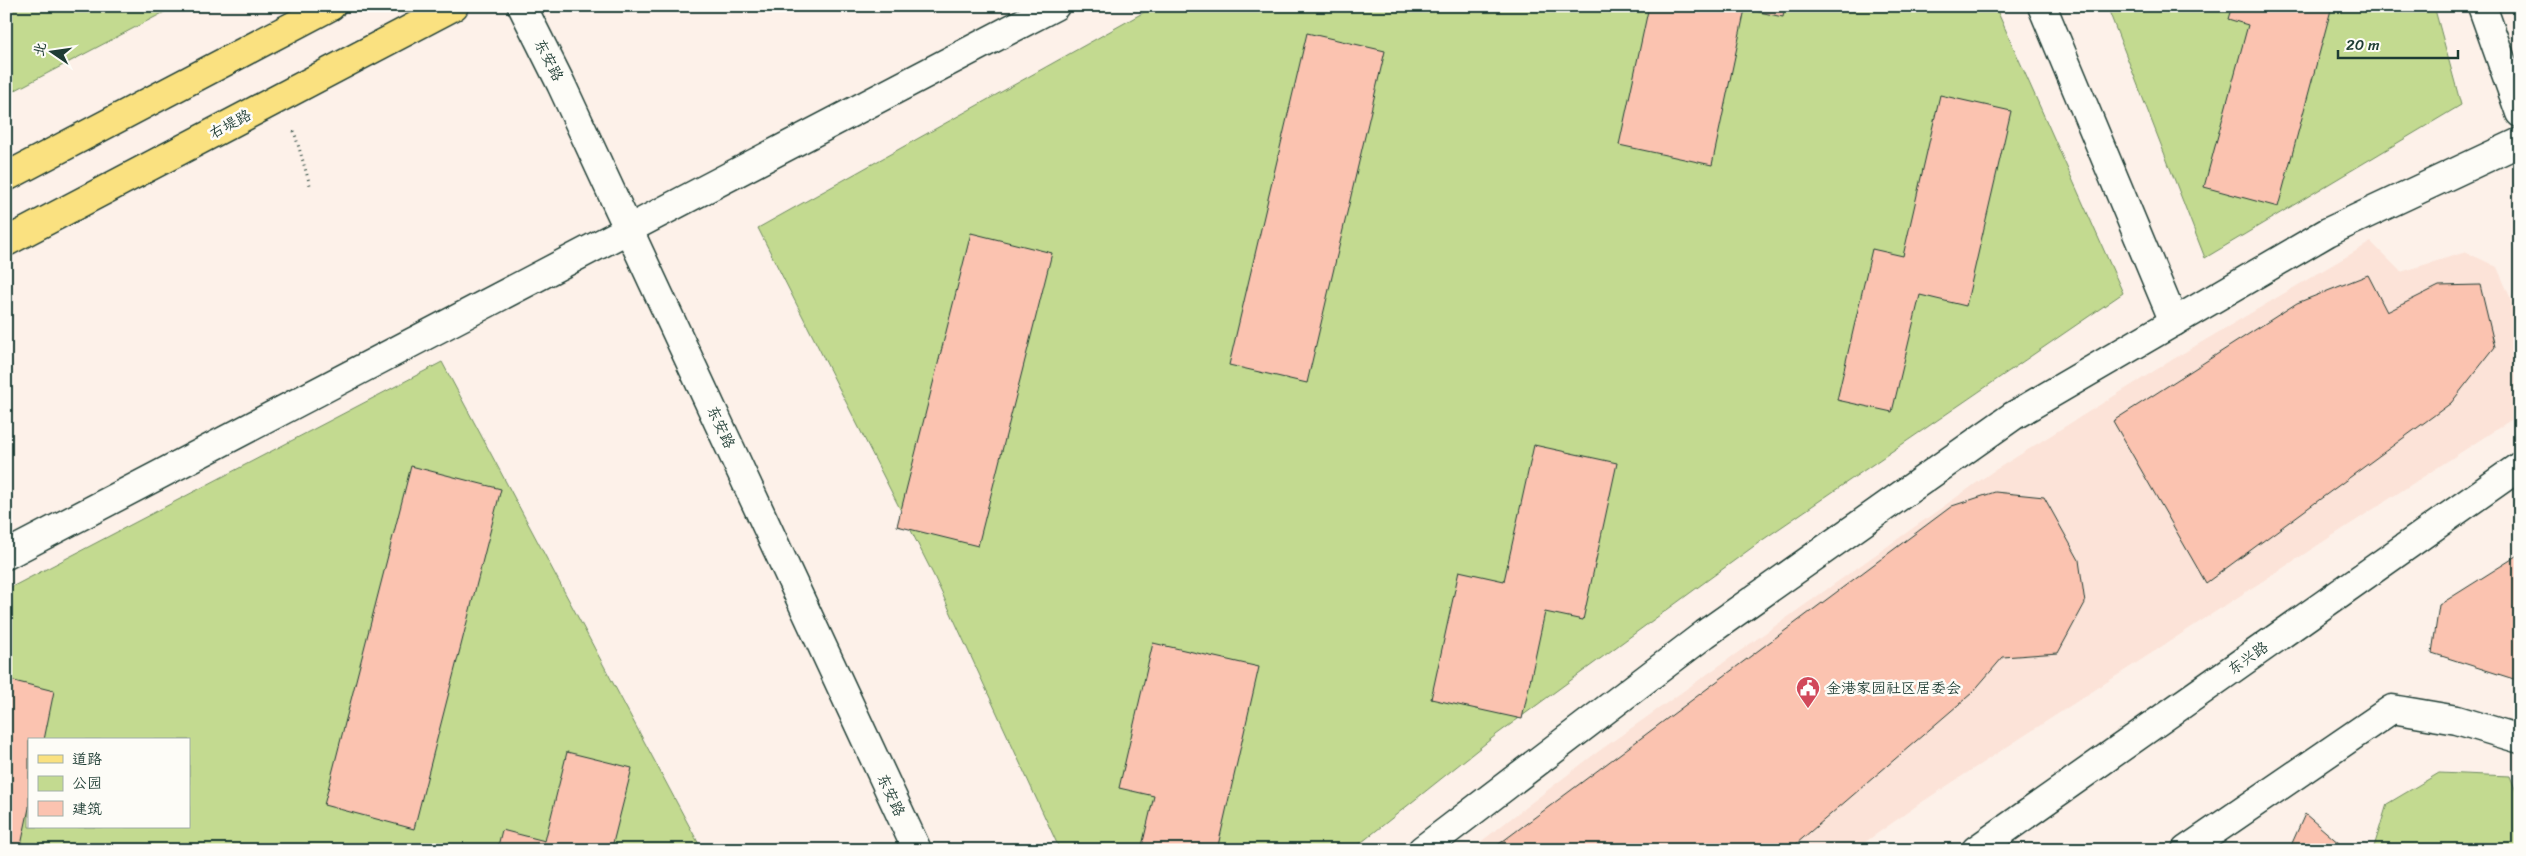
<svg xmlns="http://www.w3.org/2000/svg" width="2526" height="856" viewBox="0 0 2526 856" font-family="Sriracha,'LXGW WenKai TC',sans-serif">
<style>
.built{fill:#fce3d8}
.green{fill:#c3da90;stroke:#718c62;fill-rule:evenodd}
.building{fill:#fbc3b0;stroke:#1f3d34}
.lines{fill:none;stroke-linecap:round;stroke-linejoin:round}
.minor-casing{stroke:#1f3d34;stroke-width:31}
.major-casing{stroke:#1f3d34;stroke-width:31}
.path{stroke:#1f3d34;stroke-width:3;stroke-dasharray:1 4;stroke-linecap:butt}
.minor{stroke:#fdfcf7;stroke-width:28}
.major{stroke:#fae180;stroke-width:28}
.labels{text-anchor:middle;stroke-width:5;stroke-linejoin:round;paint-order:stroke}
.street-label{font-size:15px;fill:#1f3d34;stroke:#fdfcf7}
.poi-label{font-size:15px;fill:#1f3d34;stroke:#fdfcf7;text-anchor:start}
</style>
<rect width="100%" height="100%" fill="#fdf1e9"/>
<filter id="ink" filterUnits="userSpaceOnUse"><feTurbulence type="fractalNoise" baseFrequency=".02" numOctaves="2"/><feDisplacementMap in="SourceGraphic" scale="10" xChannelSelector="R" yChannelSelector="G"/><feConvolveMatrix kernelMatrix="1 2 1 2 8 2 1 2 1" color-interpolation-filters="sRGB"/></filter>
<g filter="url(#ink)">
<!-- built -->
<path class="built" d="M2371 242 2401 272 2466 252 2497 267 2520 320V414L1919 804 1854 850H1470L1592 756 1992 472 2180 355Z"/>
<!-- green -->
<g class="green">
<path d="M6 6H176L6 95Z"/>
<path d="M1155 6H1995L2123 293 1761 541 1496 735 1352 850H1060L934 576 758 228Z"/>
<path d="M2107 6H2434L2461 105 2205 258Z"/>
<path d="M442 362 702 850H6V590ZM29 740H189V827H29Z"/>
<path d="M2439 773 2510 776 2520 801V850H2373L2387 804Z"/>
</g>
<!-- building -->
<g class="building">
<path d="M1649 6H1785L1783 17 1745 9 1712 165 1619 145Z"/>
<path d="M2232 6H2332L2278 207 2204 187 2248 25 2228 19Z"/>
<path d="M1307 33 1385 51 1307 383 1229 365Z"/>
<path d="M1940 95 2011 111 1966 306 1920 295 1892 412 1837 400 1872 249 1903 256Z"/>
<path d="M971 233 1052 253 978 546 897 526Z"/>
<path d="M2368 275 2387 312 2439 286 2480 285 2495 347 2451 403 2206 583 2113 421 2297 303Z"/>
<path d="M1534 445 1617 463 1583 620 1545 612 1522 719 1431 699 1459 571 1504 581Z"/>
<path d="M411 466 501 489 414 829 324 805Z"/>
<path d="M1995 492 2044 497 2079 560 2085 603 2058 653 2003 657 1972 693 1789 850H1491L1952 506Z"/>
<path d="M2520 554V681L2432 653 2439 605Z"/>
<path d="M1153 643 1259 667 1217 850H1141L1154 796 1119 788Z"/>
<path d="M6 679 54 691 44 740H29V808L20 850H6Z"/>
<path d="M567 752 632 768 612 847 621 850H497L502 830 545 841Z"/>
<path d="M2305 814 2347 850H2289Z"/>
</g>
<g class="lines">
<!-- minor casing -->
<g class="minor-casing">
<g id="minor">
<path d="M522 6 561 84 917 850"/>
<path d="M2042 6 2174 322"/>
<path d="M2482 6 2520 113"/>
<path d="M6 555 1055 6"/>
<path d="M1422 850 1705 634 2013 416 2328 232 2520 142"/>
<path d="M1976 850 2520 466"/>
<path d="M2186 850 2392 709 2457 720 2520 739"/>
</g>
</g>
<!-- major casing -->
<g class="major-casing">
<g id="major">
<path d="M6 177 331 6"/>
<path d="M6 242 454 6"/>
</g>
</g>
<!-- path -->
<path class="path" d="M294 131 310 185"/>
<!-- minor -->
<use href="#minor" class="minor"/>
<!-- major -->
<use href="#major" class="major"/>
</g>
</g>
<!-- icons -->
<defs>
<g id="civic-pin" transform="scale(1.25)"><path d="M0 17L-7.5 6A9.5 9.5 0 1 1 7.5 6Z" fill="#d1495b" stroke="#fdfcf7"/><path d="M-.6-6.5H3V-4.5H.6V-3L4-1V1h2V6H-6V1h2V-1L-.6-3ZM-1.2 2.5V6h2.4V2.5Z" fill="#fff"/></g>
</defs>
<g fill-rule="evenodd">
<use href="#civic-pin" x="1808" y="688"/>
</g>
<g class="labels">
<!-- street labels -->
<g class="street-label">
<text transform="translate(549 60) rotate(63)" y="5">东安路</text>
<text transform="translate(230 124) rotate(-28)" y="5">右堤路</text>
<text transform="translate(721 427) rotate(65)" y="5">东安路</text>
<text transform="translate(2248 658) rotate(-35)" y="5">东兴路</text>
<text transform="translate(891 795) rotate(65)" y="5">东安路</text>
</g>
<!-- poi labels -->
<g class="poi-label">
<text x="1826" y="693">金港家园社区居委会</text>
</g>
</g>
<!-- margin -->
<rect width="2526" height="856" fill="none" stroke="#fdfcf7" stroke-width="25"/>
<rect x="12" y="12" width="2501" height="831" fill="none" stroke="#1f3d34" stroke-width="2" filter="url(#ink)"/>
<!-- legend -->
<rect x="28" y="738" width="162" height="90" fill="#fdfcf7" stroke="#a4b0a9"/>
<rect x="38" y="755" width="25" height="8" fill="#fae180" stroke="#a4b0a9"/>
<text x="72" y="764" font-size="15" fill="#1f3d34">道路</text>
<rect x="38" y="776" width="25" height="15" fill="#c3da90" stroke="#a4b0a9"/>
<text x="72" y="788" font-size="15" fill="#1f3d34">公园</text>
<rect x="38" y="801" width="25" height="15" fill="#fbc3b0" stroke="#a4b0a9"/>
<text x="72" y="814" font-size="15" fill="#1f3d34">建筑</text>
<!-- north arrow -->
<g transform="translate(52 52) rotate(283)" stroke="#fdfcf7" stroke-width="4" paint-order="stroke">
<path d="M0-4L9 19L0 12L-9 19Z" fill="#1f3d34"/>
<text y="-8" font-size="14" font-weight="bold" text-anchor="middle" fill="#1f3d34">北</text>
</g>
<!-- scale -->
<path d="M2338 50v8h120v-8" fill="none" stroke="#1f3d34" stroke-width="2.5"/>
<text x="2346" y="50" font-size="15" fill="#1f3d34" stroke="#fdfcf7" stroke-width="4" paint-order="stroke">20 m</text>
</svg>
